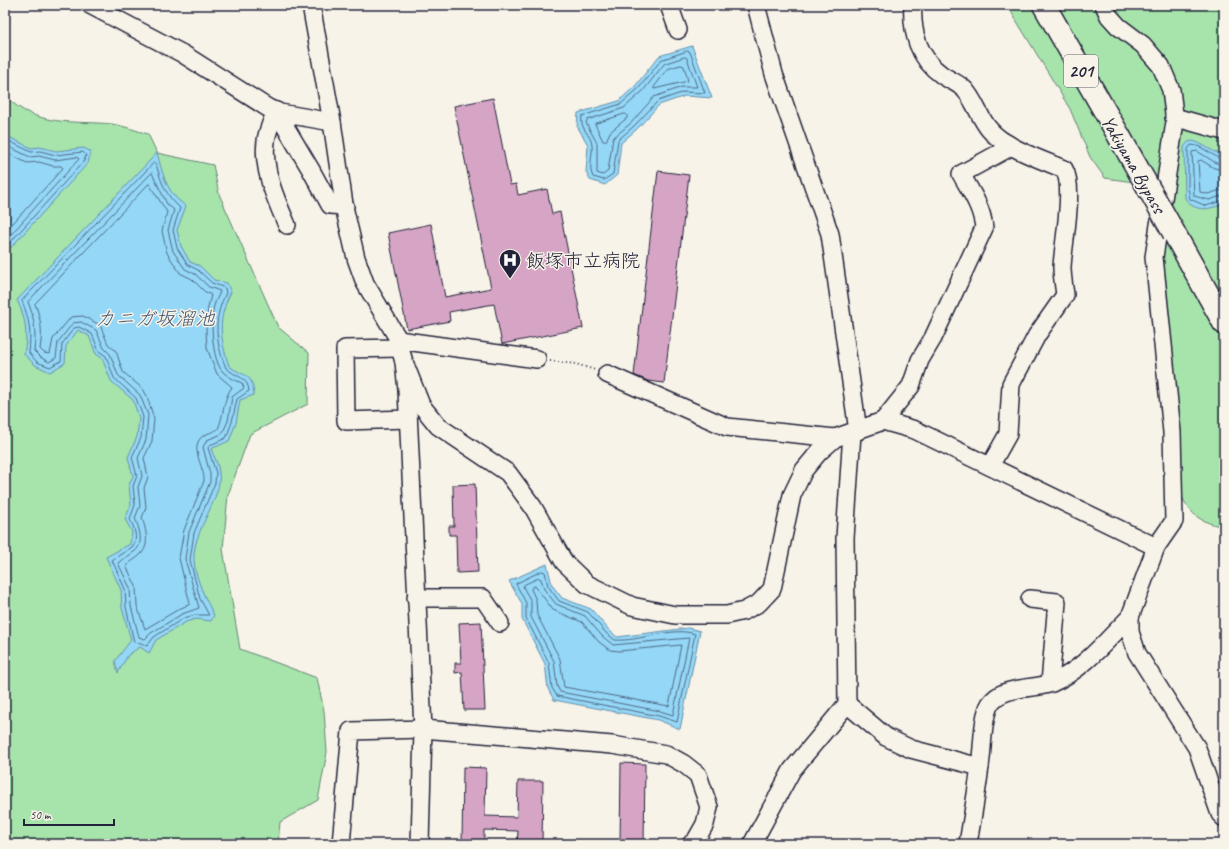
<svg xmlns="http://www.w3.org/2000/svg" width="1229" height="849" viewBox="0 0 1229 849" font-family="Caveat,'Klee One',sans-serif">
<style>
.green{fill:#a6e4ab;stroke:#648373}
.water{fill:#94d7f6;stroke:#668fab}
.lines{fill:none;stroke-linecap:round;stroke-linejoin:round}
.shore{stroke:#506a86;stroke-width:1}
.building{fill:#d6a5c5;stroke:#22223b}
.minor-casing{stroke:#22223b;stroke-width:20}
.highway-casing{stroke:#22223b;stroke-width:25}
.path{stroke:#22223b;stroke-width:2;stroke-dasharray:1 3;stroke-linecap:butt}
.minor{stroke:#f7f3e8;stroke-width:17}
.highway{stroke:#f7f3e8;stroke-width:22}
.highway-bridge-casing{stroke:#22223b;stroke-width:25;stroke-linecap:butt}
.highway-bridge{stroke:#f7f3e8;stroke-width:22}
.labels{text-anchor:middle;stroke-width:3;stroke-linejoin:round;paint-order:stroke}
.shield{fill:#f7f3e8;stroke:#62616f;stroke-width:1}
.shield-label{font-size:18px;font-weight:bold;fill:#22223b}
.street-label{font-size:19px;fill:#22223b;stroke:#f7f3e8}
.poi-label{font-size:19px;fill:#22223b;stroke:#f7f3e8;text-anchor:start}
.water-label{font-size:20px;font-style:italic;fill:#445873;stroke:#f7f3e8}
</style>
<rect width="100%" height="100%" fill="#f7f3e8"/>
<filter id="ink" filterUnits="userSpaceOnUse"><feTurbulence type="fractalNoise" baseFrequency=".025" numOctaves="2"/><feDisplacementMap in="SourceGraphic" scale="8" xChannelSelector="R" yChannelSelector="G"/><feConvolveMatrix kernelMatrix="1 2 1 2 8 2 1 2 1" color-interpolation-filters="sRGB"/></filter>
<g filter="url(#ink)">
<!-- green -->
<g class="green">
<path d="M1007 5H1224V527C1201 522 1192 517 1181 495L1163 262V186L1105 178 1090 157 1070 109Z"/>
<path d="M5 96C37 128 72 120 112 124 125 126 137 131 148 134L157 153 213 165 219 194 278 327 309 353 308 404 250 434 228 495 223 549 240 649 317 678 324 711 327 752 318 800 280 822 278 844H5Z"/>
</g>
<!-- water -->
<g class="water">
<path d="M692 46 712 98 685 96 659 105 637 129 621 143 617 175 605 185 590 180 586 172 588 145 577 126 578 113 619 101 636 85 659 56Z"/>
<path d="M5 135 31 148 40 147 56 151 84 148 91 152 88 163 5 254Z"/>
<path d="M1193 141C1204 144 1213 153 1224 155V203C1211 210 1194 213 1185 198L1184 147 1188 142Z"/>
<path d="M157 153C163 174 166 193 186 206L177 230 181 246 190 262 200 266 214 280 227 283 231 292C217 319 220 338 229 366 246 378 252 372 254 395L240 400 236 423 229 441 211 449C214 456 218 464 219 472 224 496 192 531 194 560 195 578 206 600 214 615L211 621 196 619 186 622 156 640 149 653 140 647 128 655 118 673 115 661 131 640 122 608 121 590 106 557 130 544 132 532 125 519 131 505 129 485 133 476 128 457 137 437 139 418 133 400 111 381 102 358 96 354 89 336 78 330 66 346 65 363 50 372 35 365 24 354C28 334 26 319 17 300Z"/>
<path d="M547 564 552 585 562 598 591 609 609 630 617 637 688 628 700 631 680 729 658 720 554 700 548 689 545 664 522 619V604L509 581Z"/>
</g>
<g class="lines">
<!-- shore -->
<g class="shore">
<path d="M688 51 690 52 705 93 684 92 658 101 634 126 618 140 613 174 604 180 593 177C588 167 593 156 592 145 591 134 579 129 582 116L621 104 639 88 661 60Z"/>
<path d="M685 57 687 58 697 87H682L654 97 631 123 613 138 608 171 603 175 597 173V143L586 123 587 120 624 108 643 91 664 64Z"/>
<path d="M681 65 684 66 688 81 654 89V87L668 69Z"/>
<path d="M625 114 627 115V118L610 132 606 141H603L595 124Z"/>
<path d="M5 139 31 152 40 151 56 155 83 152 86 155 84 161 5 248"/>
<path d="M5 145 30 157 39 156 55 160 77 157 79 159 5 241"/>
<path d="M5 152 27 163 39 162 53 166H61L63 168 5 232"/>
<path d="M1224 159C1212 158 1204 145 1191 145L1188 149V187L1190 199 1206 206 1224 200"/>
<path d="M154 163 156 164C162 184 165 194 180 208L173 230 177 248 188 265 198 270 212 283 225 288 226 293C213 319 215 341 226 368 236 377 248 377 249 391L237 399 232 422 226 438 210 445 208 448 216 473 215 483 194 533 190 560 200 599 209 615H195L184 618 154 637 147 646 141 643 134 642 126 607 125 589 112 560 132 547C139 538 134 528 130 519L135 505 133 486 137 476 132 457 141 438 143 417 136 398 114 378 106 356 99 351 92 334 79 327 74 328 62 344 61 361 50 367 37 362 29 353C31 332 30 321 22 301Z"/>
<path d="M1224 164 1216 163 1197 151 1192 152 1194 196 1209 200 1224 195"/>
<path d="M1224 170 1214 168 1201 160 1198 161 1200 192 1208 194 1224 189"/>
<path d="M152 173 167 204 174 210 168 230 173 251 185 269 195 274 209 287 220 291C219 296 215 301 214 306 210 320 212 361 223 372 228 377 235 380 242 383L244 388 232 397 228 421 222 434 207 440 203 447 210 474V482L189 532 185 559 199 608 182 614 151 633 145 639 139 637 131 606 130 588 118 563C122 559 129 556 134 552 145 544 139 528 135 518L140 506 138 487 142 476 138 458 146 440 148 415 140 395 118 375 110 354 104 348 96 330 81 322 73 323 58 342 56 358 49 362 40 357 34 351C36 333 35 319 28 302Z"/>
<path d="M149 184 167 212 162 231 167 253 180 273 192 279 204 291 211 295 208 307 206 330 207 348 217 374 232 387C223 399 224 415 218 429 213 432 208 433 203 436 188 447 205 467 204 481L184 530 179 558 190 604 179 609 145 629 137 606 136 586 126 566C130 561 137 559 141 554 150 545 146 529 142 518L146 507 144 488 148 477 144 458 152 441 154 419 147 396 143 389 123 372 116 351 108 344 100 325 83 316 71 317 53 339 50 354 44 353 40 349C43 333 41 318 35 304Z"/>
<path d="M542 571 545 572 548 586 559 601 588 612 606 633 615 640C639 642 672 626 695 634L677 722 659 716 557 696 552 688 549 663 526 618V603L516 584Z"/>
<path d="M539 578 541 579 544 589 556 604 585 616 602 636 613 645 689 638 673 715 660 711 560 692 557 686 554 661 531 617V601L523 587 524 585Z"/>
<path d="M535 586 553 610 582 622 599 642 610 650 619 651 681 645 669 706 564 687 560 659 537 615 536 600 531 589Z"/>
</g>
</g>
<!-- building -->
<g class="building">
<path d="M493 98 510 185 516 184 518 195 547 189 552 214 560 212 583 328 502 344 494 304 449 312 450 321 407 329 388 233 431 224 445 297 491 288 454 106Z"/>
<path d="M658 171 689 175 664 383 648 381 634 375Z"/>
<path d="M475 484 478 572 457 573 456 535H449V526H454L453 485Z"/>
<path d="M481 622 485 710H464L462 672 455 673V663H461L459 623Z"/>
<path d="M621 763 645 764 644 844H620Z"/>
<path d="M463 767 486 768 485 816 517 817 518 781H543L542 844H517L518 831 484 830V844H462Z"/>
</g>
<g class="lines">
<!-- minor casing -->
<g class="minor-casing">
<g id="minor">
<path d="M90 5 183 54 268 108 280 113 332 122"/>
<path d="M311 5 332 122 345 211 356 258 365 283 397 337 404 362 407 390 423 729 420 844"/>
<path d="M669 5 678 30"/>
<path d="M756 5 774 74 830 234 858 431"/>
<path d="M913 5C911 32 919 59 942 75 949 80 959 83 965 90 975 101 979 117 989 129 1003 147 1042 160 1064 169 1075 186 1063 245 1062 267 1062 277 1064 286 1065 295L1037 335 1011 384 1008 434 990 466"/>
<path d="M1104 5 1109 16 1118 26 1143 45 1161 66 1171 90 1175 122 1154 257 1172 432 1174 521 1156 547 1130 617V632L1137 653 1197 748 1220 814 1224 818"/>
<path d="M276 111 311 170 330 205 345 206"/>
<path d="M276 111C272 121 267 131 266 141 262 169 276 200 287 225"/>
<path d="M1174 117 1224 131"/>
<path d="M398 340 537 359"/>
<path d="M400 348 345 349 346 421 408 419"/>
<path d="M404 362 421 405 438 426 508 473 533 507 564 562 587 584 632 606 675 615H727L744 611 759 603 772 589 792 495 804 470 819 452 835 438 883 421 915 430 1156 547"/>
<path d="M607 374 727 427 835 438"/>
<path d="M883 421 911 386 920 360 933 338 984 228C982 207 971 192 961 174L1005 150 1008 144"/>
<path d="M416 598H483L500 623"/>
<path d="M1030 599 1057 602 1050 683"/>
<path d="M847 704 886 737 911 749 980 767"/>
<path d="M341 844 351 731 423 729 612 745 666 754 684 764 698 775 709 807 705 824 696 840 691 844"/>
<path d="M752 844 792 770 847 704 845 538 852 433"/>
<path d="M968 844C972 818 977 792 980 766 983 749 982 717 990 704 1002 685 1033 690 1052 683 1083 670 1107 640 1130 617"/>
</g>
</g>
<!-- highway casing -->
<g class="highway-casing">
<g id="highway">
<path d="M1044 5 1119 136"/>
<path d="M1174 233 1224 323"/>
</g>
</g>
<!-- path -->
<path class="path" d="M550 361 576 364 595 370"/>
<!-- minor -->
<use href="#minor" class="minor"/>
<!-- highway -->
<use href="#highway" class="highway"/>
<!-- highway-bridge casing -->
<g class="highway-bridge-casing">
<path id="highway-bridge" d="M1119 136 1174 233"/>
</g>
<!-- highway-bridge -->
<use href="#highway-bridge" class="highway-bridge"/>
</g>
</g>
<!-- icons -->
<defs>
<g id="hospital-pin" transform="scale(1.15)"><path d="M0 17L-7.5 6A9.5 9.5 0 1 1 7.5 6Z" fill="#22223b" stroke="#f7f3e8"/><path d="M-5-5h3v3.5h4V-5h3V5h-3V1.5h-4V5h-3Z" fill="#fff"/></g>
</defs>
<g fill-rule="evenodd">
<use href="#hospital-pin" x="510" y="260"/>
</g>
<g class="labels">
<!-- shield labels -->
<rect class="shield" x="1064" y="55" width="34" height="32" rx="3"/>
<g class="shield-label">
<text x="1081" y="77">201</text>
</g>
<!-- street labels -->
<g class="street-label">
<text transform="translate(1134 164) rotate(60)" y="7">Yakiyama Bypass</text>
</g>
<!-- poi labels -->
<g class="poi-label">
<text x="526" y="267">飯塚市立病院</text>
</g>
<!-- water labels -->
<g class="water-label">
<text x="155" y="325">カニガ坂溜池</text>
</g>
</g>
<!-- margin -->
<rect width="1229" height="849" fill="none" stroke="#f7f3e8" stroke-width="20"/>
<rect x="10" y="10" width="1209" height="829" fill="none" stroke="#22223b" stroke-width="1.5" filter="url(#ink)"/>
<!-- scale -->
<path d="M24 819v6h90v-6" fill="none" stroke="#22223b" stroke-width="2"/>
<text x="30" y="819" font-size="12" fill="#22223b" stroke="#f7f3e8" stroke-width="3" paint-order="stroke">50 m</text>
</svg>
